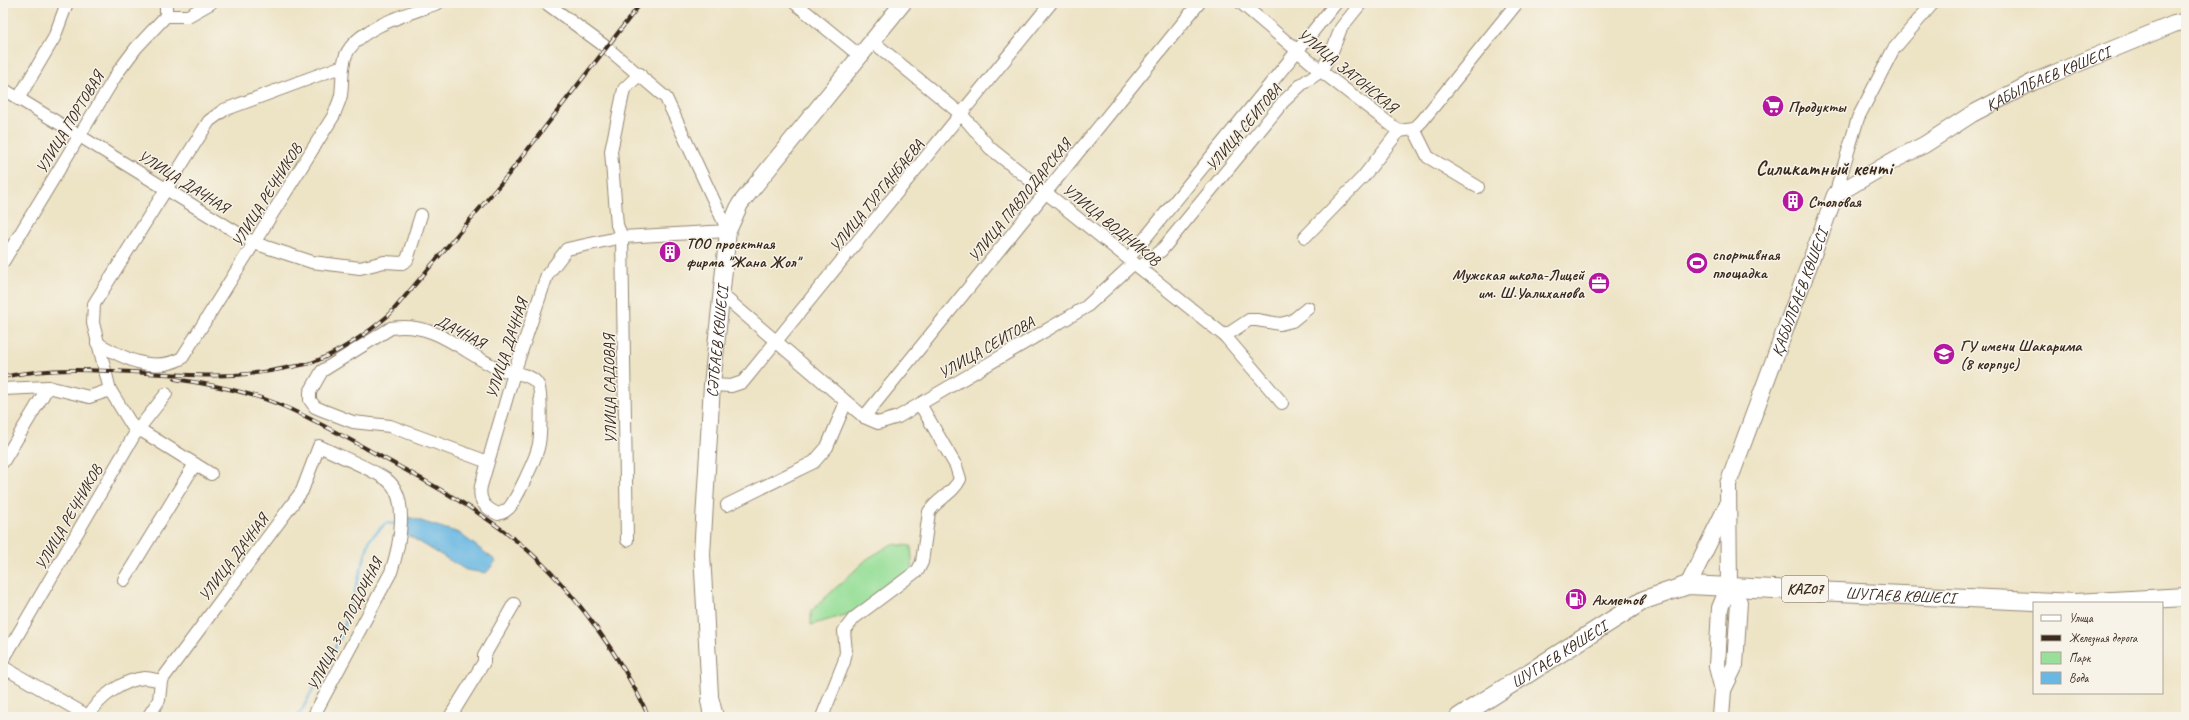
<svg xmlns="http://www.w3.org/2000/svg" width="2189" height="720" viewBox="0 0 2189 720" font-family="Caveat,sans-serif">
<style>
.green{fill:#98df99;stroke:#6a845c}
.water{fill:#69b8e3;stroke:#527180}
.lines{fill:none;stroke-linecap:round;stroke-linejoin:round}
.stream{stroke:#69b8e3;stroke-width:2.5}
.minor-casing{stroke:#948672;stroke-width:14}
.major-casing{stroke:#948672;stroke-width:18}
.highway-casing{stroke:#948672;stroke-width:20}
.minor{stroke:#fff;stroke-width:12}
.major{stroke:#fff;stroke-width:16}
.highway{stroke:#fff;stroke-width:18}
.rail-casing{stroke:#3b2a1e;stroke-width:4}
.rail{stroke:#f7f3e8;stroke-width:2.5;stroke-dasharray:8;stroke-linecap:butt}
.labels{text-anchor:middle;stroke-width:3;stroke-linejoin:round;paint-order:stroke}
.shield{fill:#f7f3e8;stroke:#73665b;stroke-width:1}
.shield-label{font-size:15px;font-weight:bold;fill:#3b2a1e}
.street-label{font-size:16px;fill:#3b2a1e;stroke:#f7f3e8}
.poi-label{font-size:16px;font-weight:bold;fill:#3b2a1e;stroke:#f7f3e8;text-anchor:start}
.district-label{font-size:20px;font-weight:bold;fill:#3b2a1e;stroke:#f7f3e8}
</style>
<rect width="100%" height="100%" fill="#f7f3e8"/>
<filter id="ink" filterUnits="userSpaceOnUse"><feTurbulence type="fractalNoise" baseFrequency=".025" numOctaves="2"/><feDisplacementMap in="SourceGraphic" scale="8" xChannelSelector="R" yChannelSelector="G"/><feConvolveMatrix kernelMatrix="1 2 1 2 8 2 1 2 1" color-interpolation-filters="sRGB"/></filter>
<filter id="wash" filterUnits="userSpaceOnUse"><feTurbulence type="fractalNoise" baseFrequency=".012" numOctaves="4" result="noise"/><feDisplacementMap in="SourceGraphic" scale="16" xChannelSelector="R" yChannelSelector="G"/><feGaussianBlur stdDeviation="0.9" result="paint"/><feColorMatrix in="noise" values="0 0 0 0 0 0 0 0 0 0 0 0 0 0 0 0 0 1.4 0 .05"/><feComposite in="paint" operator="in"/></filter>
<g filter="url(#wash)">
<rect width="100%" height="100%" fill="#ede3c5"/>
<!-- green -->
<path class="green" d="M892 544 911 546 913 572 862 610 811 625V611L867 559Z"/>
<!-- water -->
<path class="water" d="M408 517 459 533 496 561 486 573 466 570 406 534Z"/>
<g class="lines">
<!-- stream -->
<path class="stream" d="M295 717 301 712 342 634 370 539 386 523 397 524"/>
</g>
</g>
<g filter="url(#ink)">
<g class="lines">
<!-- minor casing -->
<g class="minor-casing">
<g id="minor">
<path d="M795 3 860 56"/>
<path d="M1241 3 1321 71 1399 131"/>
<path d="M166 16H188L211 3"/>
<path d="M872 41 962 115 990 148 1225 336 1282 403"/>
<path d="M3 89 254 243 312 262 360 268 384 262 402 263 407 260 421 215"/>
<path d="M18 99 54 38 67 3"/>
<path d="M1414 129 1428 157 1478 187"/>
<path d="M1835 195 1858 118 1893 50 1933 3"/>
<path d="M1305 237 1363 177 1399 131 1414 129 1422 121 1517 3"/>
<path d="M1129 258 1336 3"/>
<path d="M3 262 118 72 136 48 166 16V3"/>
<path d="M1140 267 1161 251 1283 102 1302 84 1321 71 1331 54 1341 28 1361 3"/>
<path d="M721 294 864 417 878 423 898 417 920 404 1086 307 1134 263"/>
<path d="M1225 336 1249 320H1257L1280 324 1292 321 1308 308"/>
<path d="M97 343C123 358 153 374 182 358L334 115C336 108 340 101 341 95 343 81 341 67 346 55 358 27 411 13 438 3"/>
<path d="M712 385 731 386 743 382 1051 3"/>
<path d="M3 389 48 387 89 397 110 390"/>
<path d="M864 417 1199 3"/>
<path d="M136 432 166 394"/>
<path d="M3 462 48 387"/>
<path d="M488 462 390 426 353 422 322 410 315 407 310 400V392L322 371 391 328C434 321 461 351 497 368 509 374 531 372 538 385 542 392 541 439 538 448 535 460 516 500 509 508 505 512 502 513 498 514 485 508 478 501 481 486L514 373 547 275 567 249 622 237 728 231 666 98 606 47 546 3"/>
<path d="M195 464 211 474"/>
<path d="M727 505 814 462 827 447 846 402"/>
<path d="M627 540 622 237 617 225 611 151 624 89 640 74"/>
<path d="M124 580 195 464 142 431 136 432"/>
<path d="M3 660 136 432 110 390 93 323 94 304 209 121 224 110 343 66"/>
<path d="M3 667 88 716"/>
<path d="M161 681 302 491 319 446C341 457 366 466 386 479 411 497 399 548 391 572L313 717"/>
<path d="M89 717C96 698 125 679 145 678 150 678 156 680 161 681L159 700 148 717"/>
<path d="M450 717 484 662V656L514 604"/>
<path d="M822 717 844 662 846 652 844 631 854 618 918 570 922 562 929 512C937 499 953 494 960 479L956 466 920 404"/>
</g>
</g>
<!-- major casing -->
<g class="major-casing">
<g id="major">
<path d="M1688 585 1726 508"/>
<path d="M1723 690 1735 665 1739 602 1729 586"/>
<path id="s1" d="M711 713 702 554 712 385 728 231 740 204 903 3"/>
<path id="s2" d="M1721 717 1723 690 1717 667 1720 608 1729 586 1728 484 1835 195 1896 159 1924 145 1972 114 2033 82 2174 24 2186 21"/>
</g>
</g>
<!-- highway casing -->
<g class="highway-casing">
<g id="highway">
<path d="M710 701 714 717"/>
<path id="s3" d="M1459 717 1644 600 1688 585 2075 603 2186 597"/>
</g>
</g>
<!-- minor -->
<use href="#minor" class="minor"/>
<!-- major -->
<use href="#major" class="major"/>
<!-- highway -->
<use href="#highway" class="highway"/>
<!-- rail casing -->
<g class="rail-casing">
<g id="rail">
<path d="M3 377C96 357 193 389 286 368 296 366 307 365 316 361 343 350 368 333 390 314L508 175 641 3"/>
<path d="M175 379C209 384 245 391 278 404 312 418 345 437 378 455 428 482 480 510 524 547 574 590 622 658 649 717"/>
</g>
</g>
<!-- rail -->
<use href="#rail" class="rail"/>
</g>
</g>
<!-- icons -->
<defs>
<g id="supermarket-disc" transform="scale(1.15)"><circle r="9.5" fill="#b5179e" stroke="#f7f3e8"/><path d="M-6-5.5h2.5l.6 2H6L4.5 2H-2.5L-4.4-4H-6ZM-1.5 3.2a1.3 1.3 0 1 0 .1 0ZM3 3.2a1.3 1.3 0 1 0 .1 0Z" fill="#fff"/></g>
<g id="building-disc" transform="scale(1.15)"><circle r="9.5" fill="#b5179e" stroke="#f7f3e8"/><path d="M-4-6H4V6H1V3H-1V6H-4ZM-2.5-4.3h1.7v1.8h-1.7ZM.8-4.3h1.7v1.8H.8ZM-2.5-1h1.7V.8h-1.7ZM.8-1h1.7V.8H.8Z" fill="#fff"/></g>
<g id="stadium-disc" transform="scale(1.15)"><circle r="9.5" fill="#b5179e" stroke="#f7f3e8"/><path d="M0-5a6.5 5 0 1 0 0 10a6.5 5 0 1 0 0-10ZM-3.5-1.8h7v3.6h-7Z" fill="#fff"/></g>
<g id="office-disc" transform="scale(1.15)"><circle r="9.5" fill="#b5179e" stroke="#f7f3e8"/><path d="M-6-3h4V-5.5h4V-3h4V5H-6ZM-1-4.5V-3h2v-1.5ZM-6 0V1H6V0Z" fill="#fff"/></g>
<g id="school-disc" transform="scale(1.15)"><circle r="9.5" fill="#b5179e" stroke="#f7f3e8"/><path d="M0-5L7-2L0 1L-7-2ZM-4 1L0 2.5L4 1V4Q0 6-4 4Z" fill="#fff"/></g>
<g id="fuel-disc" transform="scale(1.15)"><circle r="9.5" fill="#b5179e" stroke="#f7f3e8"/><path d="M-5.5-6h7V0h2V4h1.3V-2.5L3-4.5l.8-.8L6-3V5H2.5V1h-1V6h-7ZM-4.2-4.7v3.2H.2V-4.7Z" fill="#fff"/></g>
</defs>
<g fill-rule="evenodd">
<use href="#supermarket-disc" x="1773" y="106"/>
<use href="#building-disc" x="1793" y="201"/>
<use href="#building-disc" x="670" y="252"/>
<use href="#stadium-disc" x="1697" y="263"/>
<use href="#office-disc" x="1599" y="283"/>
<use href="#school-disc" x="1944" y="354"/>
<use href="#fuel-disc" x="1576" y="599"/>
</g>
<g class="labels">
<!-- shield labels -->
<rect class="shield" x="1782" y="576" width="46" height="26" rx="3"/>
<g class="shield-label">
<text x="1805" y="594">KAZ07</text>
</g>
<!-- street labels -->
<g class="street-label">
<text transform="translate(1348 70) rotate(39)" y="6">УЛИЦА ЗАТОНСКАЯ</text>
<text dy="6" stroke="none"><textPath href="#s2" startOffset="787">ҚАБЫЛБАЕВ КӨШЕСІ</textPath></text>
<text transform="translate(69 122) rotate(-59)" y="6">УЛИЦА ПОРТОВАЯ</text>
<text transform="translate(1243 127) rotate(-50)" y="6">УЛИЦА СЕИТОВА</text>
<text transform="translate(184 181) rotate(32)" y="6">УЛИЦА ДАЧНАЯ</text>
<text transform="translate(266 195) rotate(-58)" y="6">УЛИЦА РЕЧНИКОВ</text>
<text transform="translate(876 195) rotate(-51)" y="6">УЛИЦА ТУРГАНБАЕВА</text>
<text transform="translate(1019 200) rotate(-51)" y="6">УЛИЦА ПАВЛОДАРСКАЯ</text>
<text transform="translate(1112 224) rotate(39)" y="6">УЛИЦА ВОДНИКОВ</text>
<text dy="6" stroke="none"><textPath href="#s2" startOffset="440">ҚАБЫЛБАЕВ КӨШЕСІ</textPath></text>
<text transform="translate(461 331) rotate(28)" y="6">ДАЧНАЯ</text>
<text dy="6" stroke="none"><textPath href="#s1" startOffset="372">СӘТБАЕВ КӨШЕСІ</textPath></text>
<text transform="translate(986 347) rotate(-30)" y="6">УЛИЦА СЕИТОВА</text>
<text transform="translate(506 348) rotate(-72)" y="6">УЛИЦА ДАЧНАЯ</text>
<text transform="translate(609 389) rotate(-91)" y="6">УЛИЦА САДОВАЯ</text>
<text transform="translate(68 517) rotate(-60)" y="6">УЛИЦА РЕЧНИКОВ</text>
<text transform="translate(233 557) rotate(-53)" y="6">УЛИЦА ДАЧНАЯ</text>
<text dy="6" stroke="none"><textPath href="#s3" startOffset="478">ШУГАЕВ КӨШЕСІ</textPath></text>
<text transform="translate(344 624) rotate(-63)" y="6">УЛИЦА 3-Я ЛОДОЧНАЯ</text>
<text dy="6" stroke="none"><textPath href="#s3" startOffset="118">ШУГАЕВ КӨШЕСІ</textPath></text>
</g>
<!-- poi labels -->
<g class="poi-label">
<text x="1788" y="112">Продукты</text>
<text x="1808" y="207">Столовая</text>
<text x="686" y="249">ТОО проектная<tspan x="686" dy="18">фирма "Жана Жол"</tspan></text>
<text x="1712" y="260">спортивная<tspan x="1712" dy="18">площадка</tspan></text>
<text x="1584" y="280" text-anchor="end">Мужская школа-Лицей<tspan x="1584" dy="18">им. Ш.Уалиханова</tspan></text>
<text x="1960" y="351">ГУ имени Шакарима<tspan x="1960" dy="18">(8 корпус)</tspan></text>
<text x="1592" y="605">Ахметов</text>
</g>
<!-- district labels -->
<g class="district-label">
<text x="1824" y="175">Силикатный кенті</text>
</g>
</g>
<!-- margin -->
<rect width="2189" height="720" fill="none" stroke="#f7f3e8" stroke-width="16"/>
<!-- legend -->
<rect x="2033" y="602" width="130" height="92" fill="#f7f3e8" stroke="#aca397"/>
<rect x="2041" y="615" width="20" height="6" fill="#ffffff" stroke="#aca397"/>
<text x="2069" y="622" font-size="12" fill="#3b2a1e">Улица</text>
<rect x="2041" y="635" width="20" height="6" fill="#3b2a1e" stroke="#aca397"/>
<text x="2069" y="642" font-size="12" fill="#3b2a1e">Железная дорога</text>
<rect x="2041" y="652" width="20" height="12" fill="#98df99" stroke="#aca397"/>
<text x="2069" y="662" font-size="12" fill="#3b2a1e">Парк</text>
<rect x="2041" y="672" width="20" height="12" fill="#69b8e3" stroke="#aca397"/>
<text x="2069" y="682" font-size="12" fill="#3b2a1e">Вода</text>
</svg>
